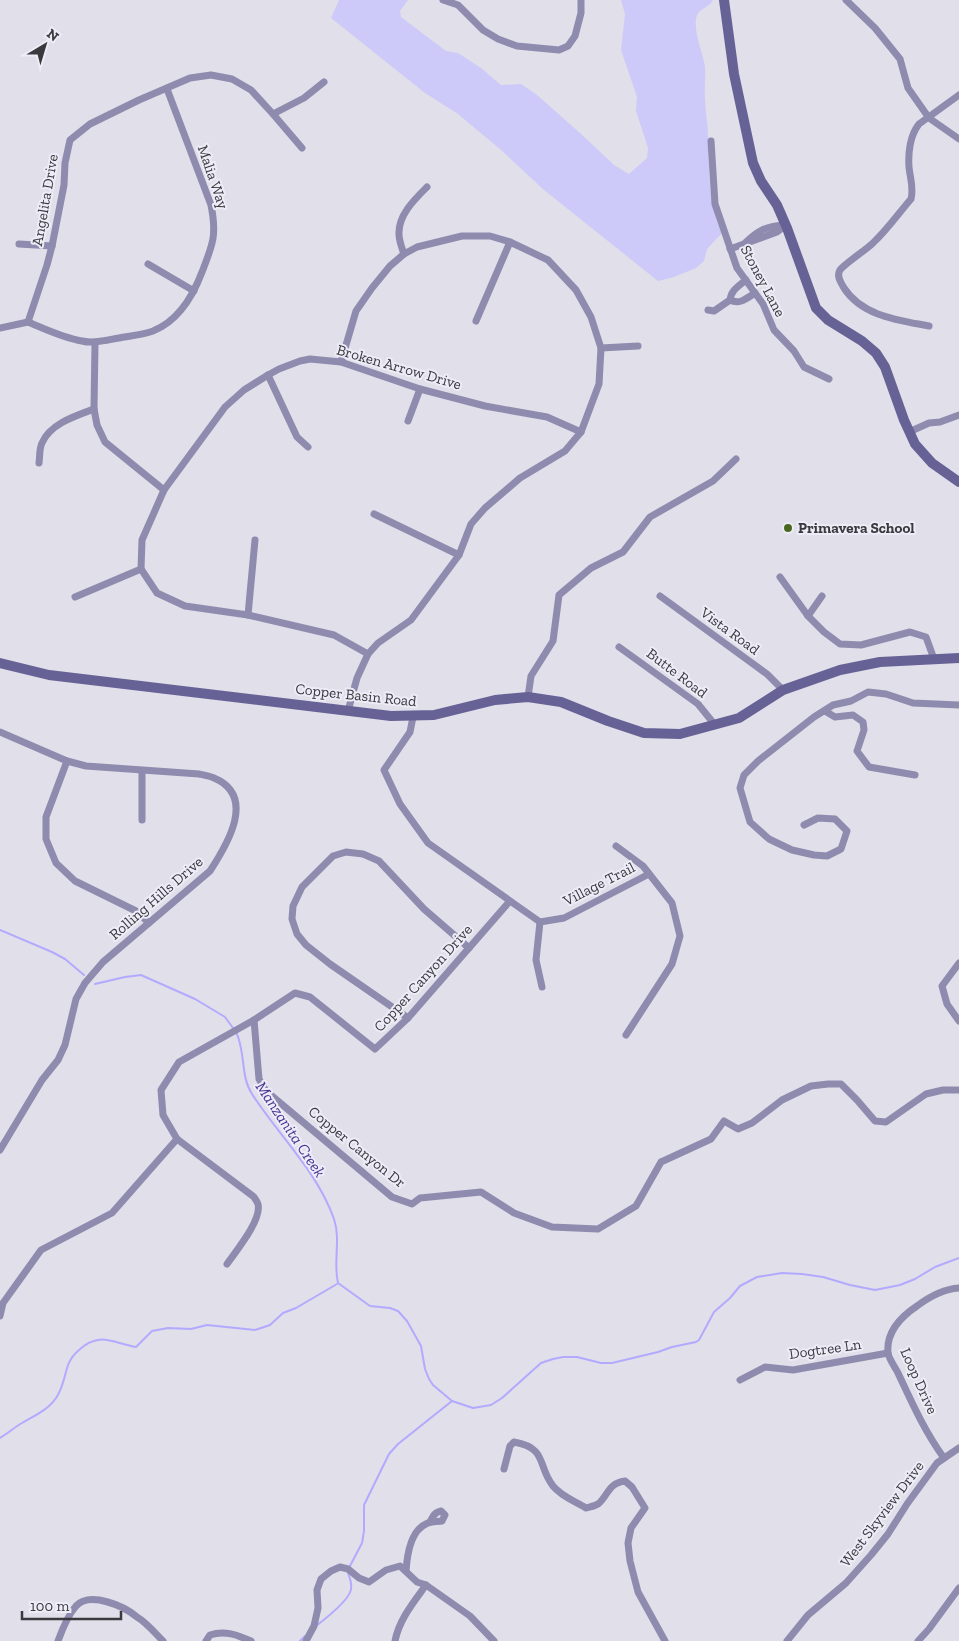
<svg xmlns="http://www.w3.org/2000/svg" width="959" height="1641" viewBox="0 0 959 1641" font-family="'Zilla Slab',serif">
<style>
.green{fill:#cdcaf9}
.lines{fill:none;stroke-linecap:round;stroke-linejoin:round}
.stream{stroke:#b3aafe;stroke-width:2}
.street{stroke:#8e8baf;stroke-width:7}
.secondary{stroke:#676296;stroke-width:10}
.poi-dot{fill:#49681d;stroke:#edecf7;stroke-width:2}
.labels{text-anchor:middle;stroke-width:4;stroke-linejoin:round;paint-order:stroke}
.street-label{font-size:15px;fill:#3a393e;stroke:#edecf7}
.poi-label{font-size:15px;font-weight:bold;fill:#3a393e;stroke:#edecf7;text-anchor:start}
.water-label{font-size:16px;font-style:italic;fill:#493494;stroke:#edecf7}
</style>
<rect width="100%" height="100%" fill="#e0dfea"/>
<!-- green -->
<path class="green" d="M339 0H408L400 11 401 17 446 51 458 53 481 68 501 85 521 84 537 95 580 133 614 165 629 174 647 158 648 148 636 111 637 97 621 50 625 14 621 0H713C709 8 698 8 696 19 694 35 703 52 705 67 706 77 704 88 705 98 705 111 708 123 708 136 710 170 707 202 722 233L707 249 704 261 696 268 674 277 658 281 544 190 501 150 458 114 425 93 331 18Z"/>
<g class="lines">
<!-- stream -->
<g class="stream">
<path d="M0 930 52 952 65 959 84 975"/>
<path d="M95 984 125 977 141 975 195 999 225 1017 233 1028"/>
<path d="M236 1032C246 1052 240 1076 252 1094 279 1136 317 1171 334 1219 341 1239 333 1263 338 1283L370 1306 390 1308 398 1311 407 1321 421 1346 425 1369 429 1379 433 1385 452 1401 473 1408 491 1405 502 1398 541 1363 553 1359 563 1357H577L601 1363H612L658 1352 672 1347 696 1342 699 1340 714 1312 730 1298 740 1286 757 1277 782 1273 802 1274 823 1277 850 1285 875 1290 900 1285 915 1279 935 1267 959 1258"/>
<path d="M0 1438C8 1433 15 1427 22 1423 34 1416 48 1410 56 1398 63 1388 64 1377 68 1365 70 1360 74 1354 79 1350 99 1331 113 1343 136 1347L152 1331 168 1328 191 1329 207 1325 255 1330 270 1325 283 1313 296 1308 337 1284"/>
<path d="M350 1566 362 1543 364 1531V1505L389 1454 398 1444 452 1401"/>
<path d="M316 1626C325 1619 350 1600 351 1589 352 1584 350 1578 348 1573"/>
<path d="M300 1641 305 1636"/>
</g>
<!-- street -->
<g class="street">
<path d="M443 0 458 5 483 30 498 39 517 46 559 50 568 46 575 36 581 13V0"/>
<path d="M846 0 875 28 900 59 908 88 929 118 959 139"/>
<path d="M273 114 304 98 324 82"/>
<path d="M711 141 715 204 737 268 763 304 774 330 794 351 804 367 829 379"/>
<path d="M19 244 52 246"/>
<path d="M730 249 777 232 786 225C766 226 758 230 744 244"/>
<path d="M404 254C402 248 399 241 399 234 398 215 415 199 427 187"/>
<path d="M148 264 194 291"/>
<path d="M746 280C739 286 731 290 730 300 740 305 747 298 755 293"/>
<path d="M708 310 714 311 730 300"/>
<path d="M476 321 510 242"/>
<path d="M28 322C45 329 63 338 82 341 94 344 107 340 119 338 130 336 142 335 153 331 178 321 193 296 202 272 213 244 217 235 211 205L167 89"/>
<path d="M929 326C898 320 862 316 844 288 841 283 836 276 840 270 844 264 866 250 873 243 887 230 898 214 911 199 914 188 910 178 909 167 908 153 910 135 919 124L959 95"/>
<path d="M0 328 28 322 47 265 52 246 64 185 65 163 70 140 90 124 139 100 190 78 211 75 232 79 251 90 273 114 302 148"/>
<path d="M95 343 94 409 97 425 105 442 164 490"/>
<path d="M601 348 638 346"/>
<path d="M341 362 356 311 372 288 390 266 404 254 417 247 462 236H490L510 242 548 260 576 290 591 317 601 348 599 384 581 432 565 451 520 478 485 508 471 524 459 555 411 620 378 643 368 654 357 678 348 711"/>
<path d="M268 375 297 437 308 447"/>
<path d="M408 421 420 389"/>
<path d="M909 432 929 423 940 422 959 415"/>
<path d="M39 463C40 457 39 449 42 443 50 424 75 416 94 409"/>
<path d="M374 514 459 555"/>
<path d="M141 569 142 540 164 490 225 407 244 390 268 375 279 369 300 361 310 359 341 362 420 389 485 406 547 417 581 432"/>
<path d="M141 569 157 593 185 606 248 615 334 635 368 654"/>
<path d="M780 577 808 616 824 632 840 644 861 645 910 632 926 637 934 659"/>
<path d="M660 596 767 674 783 690"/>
<path d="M75 597 141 569"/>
<path d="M248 615 255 540"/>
<path d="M808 616 822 596"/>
<path d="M619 647 698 704 715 725"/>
<path d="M528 697 531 676 553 641 559 595 591 568 623 552 650 517 713 481 736 459"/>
<path d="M825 711 835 717 853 715 863 722 864 730 857 751 869 767 915 775"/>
<path d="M413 717 410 732 384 770 400 804 428 843 540 922 564 918 649 874"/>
<path d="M0 732 67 761 86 766 199 774C204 775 210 776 214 778 257 796 227 845 210 871L103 962 85 983 76 999 65 1045 58 1060 42 1080 0 1150"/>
<path d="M67 761 46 817V839L56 863 75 881 136 911 149 923"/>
<path d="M142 820V771"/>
<path d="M804 825 818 818 835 819 847 831 841 849 827 856 814 855 792 850 769 839 750 822 740 788 744 775 758 761 814 717 833 705 851 701 868 692 886 694 913 703 959 705"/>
<path d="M616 846 643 866 672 903 680 936 672 964 626 1035"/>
<path d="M540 922 536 960 542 987"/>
<path d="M959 963 942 986 947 1004 959 1021"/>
<path d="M408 1018 330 964 306 945 297 934 292 919 293 906 302 887 333 856 346 852 363 854 379 861 424 909 469 948"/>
<path d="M254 1020 259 1079 266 1091 392 1197 412 1204 420 1198 481 1192 514 1213 552 1227 598 1229 636 1206 661 1162 711 1139 724 1121 738 1129 752 1123 782 1100 811 1086 828 1084H841L857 1100 875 1121 886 1122 926 1094 943 1090H959"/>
<path d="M177 1139 254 1197C255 1199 257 1201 258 1204 262 1220 236 1251 227 1264"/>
<path d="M0 1316 3 1303 41 1250 112 1213 177 1139 163 1115 161 1090 179 1062 254 1020 295 993 310 997 375 1049 408 1018 509 902"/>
<path d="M740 1380 765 1367 793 1370 888 1353"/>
<path d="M944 1458C925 1432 912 1403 898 1373 895 1367 889 1359 888 1353 886 1332 902 1316 917 1306 929 1297 944 1289 959 1288"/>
<path d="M504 1469 510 1446 514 1442C548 1448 537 1466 553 1486 562 1497 575 1501 586 1508 589 1507 595 1506 598 1504 608 1496 608 1483 625 1481L632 1487 645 1508 631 1528 628 1543 630 1561 638 1592 665 1641"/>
<path d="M406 1571C407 1556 410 1531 426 1524 431 1521 437 1522 442 1521L445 1515 441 1511C435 1512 433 1516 430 1522"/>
<path d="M58 1641C62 1630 68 1615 76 1606 90 1591 124 1606 137 1617 147 1623 155 1633 163 1641"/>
<path d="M206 1641 210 1635C225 1630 237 1635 251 1641"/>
<path d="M306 1641 314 1626 318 1608 317 1590 321 1579 331 1571 340 1567 348 1569 359 1578 369 1582 386 1570 400 1566 417 1582 426 1585"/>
<path d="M395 1641C399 1620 413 1603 426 1585L470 1616 494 1641"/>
<path d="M787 1641 808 1615 846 1583 871 1555 888 1534 907 1504 937 1463 959 1448"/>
<path d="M918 1641 929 1629 959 1588"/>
</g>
<!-- secondary -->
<g class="secondary">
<path d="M724 0 734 74 753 163 761 181 777 205 787 228 816 308 828 320 862 341 876 353 885 367 904 420 915 444 932 463 959 482"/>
<path d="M0 663 49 675 391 716 434 715 495 700 528 697 561 702 608 721 644 733 680 734 739 718 783 690 840 670 880 662 959 658"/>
</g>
</g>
<!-- markers -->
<circle class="poi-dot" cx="788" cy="528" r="5"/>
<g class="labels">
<!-- street labels -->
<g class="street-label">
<text transform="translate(213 177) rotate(71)" y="5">Malia Way</text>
<text transform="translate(45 200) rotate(-80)" y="5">Angelita Drive</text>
<text transform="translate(763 281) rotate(62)" y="5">Stoney Lane</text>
<text transform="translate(399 367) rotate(16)" y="5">Broken Arrow Drive</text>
<text transform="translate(730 631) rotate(36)" y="5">Vista Road</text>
<text transform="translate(677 673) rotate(37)" y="5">Butte Road</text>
<text transform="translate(356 695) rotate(6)" y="5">Copper Basin Road</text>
<text transform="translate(599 884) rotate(-27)" y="5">Village Trail</text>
<text transform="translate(156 898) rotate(-41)" y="5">Rolling Hills Drive</text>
<text transform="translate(423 978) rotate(-48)" y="5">Copper Canyon Drive</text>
<text transform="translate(357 1147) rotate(39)" y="5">Copper Canyon Dr</text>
<text transform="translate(825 1349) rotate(-8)" y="5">Dogtree Ln</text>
<text transform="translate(919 1381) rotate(66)" y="5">Loop Drive</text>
<text transform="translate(882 1514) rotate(-53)" y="5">West Skyview Drive</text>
</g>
<!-- poi labels -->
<g class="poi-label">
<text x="798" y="533">Primavera School</text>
</g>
<!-- water labels -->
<g class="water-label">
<text transform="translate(291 1129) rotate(56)" y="6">Manzanita Creek</text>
</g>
</g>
<!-- north arrow -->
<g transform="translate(45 45) rotate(38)" stroke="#edecf7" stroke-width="4" paint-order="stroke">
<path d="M0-4L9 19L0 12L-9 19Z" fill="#3a393e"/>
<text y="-8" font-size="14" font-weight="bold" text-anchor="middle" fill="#3a393e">N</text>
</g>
<!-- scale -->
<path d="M22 1611v8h99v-8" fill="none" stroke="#3a393e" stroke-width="2.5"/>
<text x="30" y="1611" font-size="15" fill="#3a393e" stroke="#edecf7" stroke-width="4" paint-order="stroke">100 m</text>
</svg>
